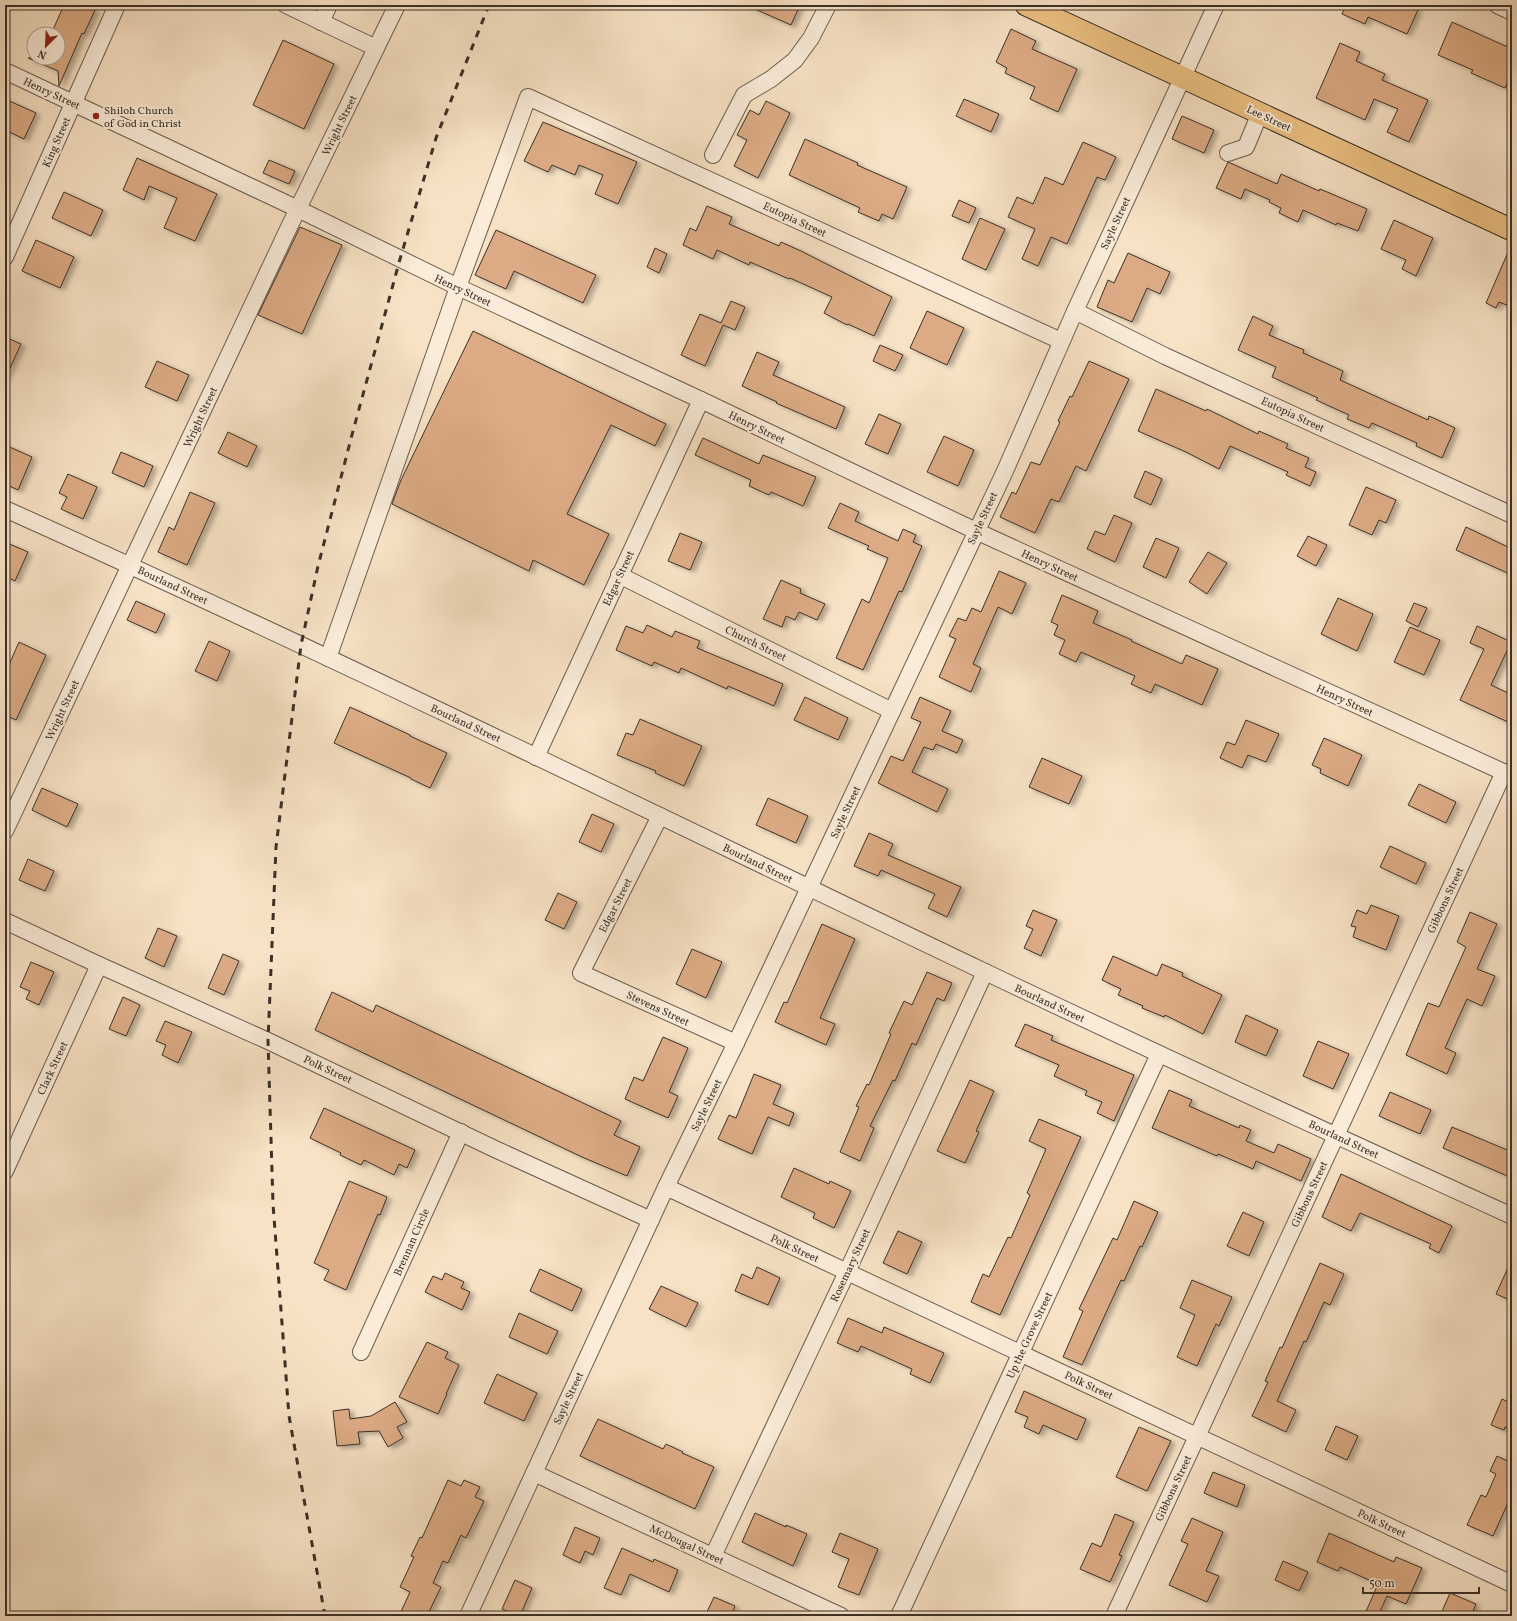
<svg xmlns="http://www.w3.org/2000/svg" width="1517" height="1621" viewBox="0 0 1517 1621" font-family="Vollkorn,serif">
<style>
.building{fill:#dcab85;stroke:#3c3027;filter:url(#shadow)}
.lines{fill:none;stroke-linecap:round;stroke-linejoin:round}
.minor-casing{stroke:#6b5c4e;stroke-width:18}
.major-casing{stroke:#3c3027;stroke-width:23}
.minor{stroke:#faecd9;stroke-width:16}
.major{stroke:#ecc182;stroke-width:21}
.rail{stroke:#3c3027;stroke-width:3;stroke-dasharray:7 7;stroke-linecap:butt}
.poi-dot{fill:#8f2418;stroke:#faecd9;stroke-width:1.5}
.labels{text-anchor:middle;stroke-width:4;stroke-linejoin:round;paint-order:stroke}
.street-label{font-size:11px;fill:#3c3027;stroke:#faecd9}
.poi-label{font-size:11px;fill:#3c3027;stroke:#faecd9;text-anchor:start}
</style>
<defs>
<filter id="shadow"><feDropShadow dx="4.5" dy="2.5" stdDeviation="2" flood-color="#0004"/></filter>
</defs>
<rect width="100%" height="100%" fill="#f7e2c5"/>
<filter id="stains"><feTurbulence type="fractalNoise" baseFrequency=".005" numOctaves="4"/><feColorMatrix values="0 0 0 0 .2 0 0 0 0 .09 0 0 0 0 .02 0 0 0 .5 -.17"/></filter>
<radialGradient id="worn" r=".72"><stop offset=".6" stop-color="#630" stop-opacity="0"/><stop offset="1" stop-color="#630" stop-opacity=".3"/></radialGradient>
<!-- building -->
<g class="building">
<path d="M64 5H83L95 10 84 34 82 33 59 86 58 71 28 58H58V34H51Z"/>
<path d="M746 5H800L791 25Z"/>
<path d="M1340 5H1406L1418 10 1407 34 1368 17 1365 24 1342 14 1345 7Z"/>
<path d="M1452 22 1512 49V72L1505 88 1471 73 1473 70 1438 55Z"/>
<path d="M1011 29 1036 41 1032 49 1077 69 1058 112 1030 99 1035 87 1005 73 1007 68 996 62Z"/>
<path d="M283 40 334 64 304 129 253 105Z"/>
<path d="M1340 43 1360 52 1356 61 1385 74 1382 80 1428 100 1409 142 1387 132 1398 109 1374 99 1365 120 1316 98Z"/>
<path d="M5 99 36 113 24 139 5 130Z"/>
<path d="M964 99 999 114 991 132 956 116Z"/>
<path d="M766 101 790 113 758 178 734 166 747 140 737 135 750 110 759 115Z"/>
<path d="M1182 116 1214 130 1204 153 1172 139Z"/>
<path d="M543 122 637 162 618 204 595 194 603 175 579 165 575 175 552 165 548 172 524 161Z"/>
<path d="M805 139 858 163 857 165 907 187 893 219 882 214 879 221 858 212 860 208 789 175Z"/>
<path d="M1083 142 1116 157 1105 180 1097 177 1067 244 1051 237 1038 266 1022 259 1035 229 1008 217 1017 197 1033 204 1045 177 1063 185Z"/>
<path d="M137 158 217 194 195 241 164 228 177 198 149 186 144 200 123 190Z"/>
<path d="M269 160 295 171 289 184 263 173Z"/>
<path d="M1228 162 1277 184 1281 174 1319 191 1320 189 1367 209 1358 231 1337 223 1336 225 1303 210 1298 222 1279 213 1281 208 1269 202 1270 200 1245 189 1241 199 1216 188Z"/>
<path d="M64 192 103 210 91 236 52 218Z"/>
<path d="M959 200 976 208 969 223 952 216Z"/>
<path d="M707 206 732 217 729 224 779 246 781 242 801 251 892 297 874 336 848 324 847 325 824 313 832 297 790 278 789 279 750 262 749 265 717 250 713 259 683 245 690 228 696 231Z"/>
<path d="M980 218 1005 229 986 270 962 259Z"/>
<path d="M1394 220 1433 238 1416 276 1402 269 1406 260 1381 249Z"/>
<path d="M300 227 342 245 302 334 258 315Z"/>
<path d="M496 230 596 275 583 303 514 271 506 289 475 275Z"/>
<path d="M36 240 74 257 60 288 22 271Z"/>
<path d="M1512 243V272L1507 283 1512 285V307L1499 302 1496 308 1486 303Z"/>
<path d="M655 248 667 254 659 273 647 267Z"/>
<path d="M1128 253 1170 272 1160 294 1147 288 1132 322 1097 307 1108 280 1114 283Z"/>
<path d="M731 301 745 307 735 330 723 325 705 366 681 355 700 314 721 323Z"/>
<path d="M927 311 964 328 947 365 910 348Z"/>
<path d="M1253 316 1273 326 1269 335 1304 350 1303 353 1343 371 1340 380 1428 420 1429 416 1455 428 1442 458 1416 446 1417 443 1372 423 1369 428 1347 419 1349 415 1316 400 1318 398 1272 377 1276 367 1238 350Z"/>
<path d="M473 331 666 424 655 446 611 425 567 514 609 534 584 585 533 560 529 571 392 504 401 480Z"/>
<path d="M5 337 21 344 5 379Z"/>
<path d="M880 345 903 355 895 371 873 361Z"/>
<path d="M757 352 779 362 773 375 845 407 836 429 776 403 777 402 742 386Z"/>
<path d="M157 361 189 375 177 401 145 387Z"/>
<path d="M1089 361 1129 379 1086 471 1076 466 1059 502 1051 499 1035 533 1000 517 1012 492 1016 494 1031 462 1040 465 1060 422 1058 421 1070 396 1072 397Z"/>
<path d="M1156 389 1206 411 1207 409 1258 434 1259 431 1288 444 1286 448 1309 458 1305 467 1316 472 1310 486 1286 475 1288 472 1230 446 1219 469 1186 452 1138 431Z"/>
<path d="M879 414 901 424 888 454 865 444Z"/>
<path d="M228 432 257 446 247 467 218 453Z"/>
<path d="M944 436 974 450 958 486 927 472Z"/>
<path d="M703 438 759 464 763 455 816 477 803 506 771 492 769 495 749 486 751 480 695 455Z"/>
<path d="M5 445 32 457 18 490 5 484Z"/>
<path d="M121 452 153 466 144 487 112 473Z"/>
<path d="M1145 471 1162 479 1151 505 1134 497Z"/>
<path d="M68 474 97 487 83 519 61 509 67 497 59 493Z"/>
<path d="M1366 487 1396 500 1386 523 1379 520 1372 535 1349 525Z"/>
<path d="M190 492 215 503 187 565 158 552 169 527 174 530Z"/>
<path d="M840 503 859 512 855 521 898 541 903 529 916 535 913 542 922 546 902 592 899 591 863 670 836 658 862 599 869 603 888 558 867 549 869 546 828 528Z"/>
<path d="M1114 515 1132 523 1115 562 1087 549 1095 531 1105 535Z"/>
<path d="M1466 527 1512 549V575L1456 550Z"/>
<path d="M680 533 702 542 690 570 668 561Z"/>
<path d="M1308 536 1327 545 1316 566 1297 556Z"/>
<path d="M1156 538 1179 548 1166 578 1143 567Z"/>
<path d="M5 542 28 552 15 581 5 576Z"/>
<path d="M1208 552 1227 563 1207 594 1189 582Z"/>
<path d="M999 571 1026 583 1012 614 998 607 973 664 981 668 971 692 939 677 956 639 949 636 958 618 966 621 972 608 981 612Z"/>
<path d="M781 580 801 589 800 593 825 604 817 620 799 612 795 620 786 616 782 627 763 619Z"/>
<path d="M1062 595 1098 611 1093 623 1132 640 1131 641 1182 664 1186 655 1218 669 1202 705 1155 684 1151 693 1131 684 1135 676 1081 652 1076 662 1059 654 1065 640 1054 635 1058 625 1051 622Z"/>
<path d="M1338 598 1373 614 1357 651 1321 634Z"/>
<path d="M136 601 165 614 156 633 127 620Z"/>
<path d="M1414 603 1427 608 1418 627 1406 621Z"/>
<path d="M647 625 672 637 675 631 700 641 697 648 783 684 774 706 728 686 727 689 681 668 679 673 654 662 652 666 616 650 626 626 643 633Z"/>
<path d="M1477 626 1511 642 1491 685 1512 695V713L1508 722 1460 700 1484 649 1470 643Z"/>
<path d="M1410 627 1440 640 1424 675 1394 662Z"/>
<path d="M209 641 230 651 217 681 195 671Z"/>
<path d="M19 642 46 655 16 720 5 715V674Z"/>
<path d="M805 697 848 718 838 740 794 720Z"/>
<path d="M920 697 951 711 942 731 963 740 957 753 936 744 933 750 924 747 912 772 948 789 937 812 878 783 891 756 903 761 921 722 911 718Z"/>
<path d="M350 707 410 735V736L447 753 430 788 411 779V778L334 743Z"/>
<path d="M640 719 702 746 684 786 655 773 656 771 617 755 626 733 633 735Z"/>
<path d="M1246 720 1279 734 1266 762 1248 755 1242 768 1220 758 1227 742 1235 745Z"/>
<path d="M1324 738 1362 755 1348 786 1320 773 1321 769 1312 765Z"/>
<path d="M1042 758 1082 776 1069 804 1029 787Z"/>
<path d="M1419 784 1456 802 1446 823 1408 805Z"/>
<path d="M42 788 78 804 67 827 32 810Z"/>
<path d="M768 798 808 816 796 843 756 825Z"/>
<path d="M592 814 614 824 601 852 579 842Z"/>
<path d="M869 833 893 844 888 855 961 887 947 917 928 908 935 894 881 870 878 876 854 866Z"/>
<path d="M1390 846 1426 863 1416 884 1380 867Z"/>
<path d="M28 859 54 871 45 891 19 880Z"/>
<path d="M558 893 577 902 564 929 545 920Z"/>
<path d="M1371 905 1399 916 1386 950 1353 937 1356 927 1351 926 1357 910 1367 914Z"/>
<path d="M1033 910 1057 920 1041 956 1024 948 1033 929 1026 926Z"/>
<path d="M1470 912 1497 924 1477 969 1495 976 1482 1006 1467 999 1445 1048 1456 1053 1447 1074 1406 1055 1428 1003 1439 1007 1466 947 1457 942Z"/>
<path d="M822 924 855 939 820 1018 835 1024 826 1045 775 1022 784 1002 787 1003Z"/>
<path d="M158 928 177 936 164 967 145 958Z"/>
<path d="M692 949 722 962 706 998 676 984Z"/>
<path d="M223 954 239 961 224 995 208 988Z"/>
<path d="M1113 956 1157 976 1162 964 1183 973 1182 976 1222 995 1203 1034 1165 1015 1164 1017 1142 1008 1143 1006 1118 995 1121 989 1102 980Z"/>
<path d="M31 962 54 972 39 1005 26 999 30 991 20 987Z"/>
<path d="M927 972 952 983 944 1001 937 998 916 1045 912 1043 895 1081 893 1080 870 1126 874 1128 860 1161 840 1152 859 1107 856 1106 867 1084 869 1085 891 1034 889 1033 904 1001 912 1005Z"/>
<path d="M332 992 373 1012 376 1005 621 1121 614 1135 640 1147 627 1176 582 1157 315 1030Z"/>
<path d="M123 997 140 1005 126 1036 109 1029Z"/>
<path d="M1246 1015 1278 1030 1266 1056 1235 1042Z"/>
<path d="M165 1021 192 1032 178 1063 162 1055 166 1045 156 1041Z"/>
<path d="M1025 1024 1053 1036 1051 1040 1134 1075 1114 1121 1097 1113 1102 1102 1085 1095 1087 1091 1054 1076 1059 1065 1015 1046Z"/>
<path d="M663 1037 688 1048 669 1092 678 1096 668 1118 625 1099 634 1077 643 1081Z"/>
<path d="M1318 1041 1349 1054 1333 1089 1303 1076Z"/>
<path d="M754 1074 781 1085 773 1104 794 1113 789 1126 768 1117 752 1154 718 1139 729 1115 736 1118Z"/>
<path d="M970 1080 994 1091 976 1131 979 1132 965 1163 937 1151Z"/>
<path d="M1169 1090 1192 1100 1189 1106 1239 1128 1240 1125 1251 1130 1246 1141 1274 1153 1278 1144 1311 1159 1301 1181 1256 1161 1253 1169 1218 1154 1217 1156 1152 1128Z"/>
<path d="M1390 1092 1431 1110 1420 1134 1379 1116Z"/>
<path d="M324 1108 415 1150 407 1168 399 1164 394 1175 364 1160 361 1165 340 1155 341 1153 310 1138Z"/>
<path d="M1039 1119 1081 1137 1000 1315 971 1302 983 1274 989 1277 1008 1237 1011 1238 1030 1195 1027 1193 1046 1149 1029 1141Z"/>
<path d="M1452 1127 1512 1152V1178L1443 1148Z"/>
<path d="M794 1168 829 1184 830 1181 851 1191 834 1228 813 1218 815 1213 781 1197Z"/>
<path d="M1341 1174 1452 1226 1439 1253 1429 1248 1431 1244 1360 1213 1351 1231 1322 1217Z"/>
<path d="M349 1181 387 1197 380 1215 378 1214 346 1290 324 1280 329 1270 314 1263Z"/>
<path d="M1134 1201 1158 1212 1142 1247 1140 1246 1124 1281 1121 1280 1082 1365 1063 1357 1083 1311 1079 1309 1113 1238 1117 1240Z"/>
<path d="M1243 1212 1264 1222 1249 1256 1227 1246Z"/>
<path d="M898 1231 922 1242 907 1274 883 1263Z"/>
<path d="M1512 1259V1301L1496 1294Z"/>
<path d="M1320 1263 1344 1274 1330 1305 1324 1302 1306 1342 1304 1341 1277 1401 1296 1410 1286 1432 1252 1416 1268 1382 1265 1381 1280 1347 1282 1348Z"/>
<path d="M757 1267 780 1278 768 1305 735 1291 742 1274 752 1279Z"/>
<path d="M540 1269 582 1289 572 1311 530 1291Z"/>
<path d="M445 1273 464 1282 461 1288 470 1292 462 1310 425 1292 433 1276 442 1280Z"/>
<path d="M1192 1280 1232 1297 1219 1326 1216 1324 1197 1366 1177 1357 1195 1315 1180 1308Z"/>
<path d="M661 1286 698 1303 686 1327 649 1309Z"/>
<path d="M519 1313 558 1331 547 1354 509 1337Z"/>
<path d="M848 1318 882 1333 884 1327 944 1353 930 1383 910 1374 912 1369 861 1346 858 1352 837 1343Z"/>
<path d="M427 1342 448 1352 445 1358 459 1365 446 1394H447L438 1414 399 1397Z"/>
<path d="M497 1374 537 1393 524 1421 484 1403Z"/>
<path d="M1024 1391 1086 1419 1077 1440 1043 1425 1039 1434 1024 1427 1028 1417 1015 1412Z"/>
<path d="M1502 1399 1512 1404V1430L1505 1427 1504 1430 1491 1425Z"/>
<path d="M395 1402 407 1422 397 1427 403 1438 388 1447 379 1431 358 1432 360 1444 337 1446 333 1411 349 1409 350 1419 371 1416Z"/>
<path d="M598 1419 663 1449 666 1444 683 1452 682 1453 714 1467 695 1509 580 1456Z"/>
<path d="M1336 1426 1358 1436 1347 1460 1325 1450Z"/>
<path d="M1139 1427 1171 1441 1147 1491 1116 1477Z"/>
<path d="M1497 1456 1512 1463V1494L1493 1536 1467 1525 1481 1495 1486 1497 1496 1474 1490 1471Z"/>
<path d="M1213 1472 1245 1485 1237 1507 1204 1493Z"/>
<path d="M448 1480 461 1486 464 1480 480 1487 475 1497 484 1501 466 1538 461 1535 448 1563 443 1561 433 1583 441 1587 427 1616H399L410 1592 400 1587 414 1557 411 1556 420 1537 422 1538Z"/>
<path d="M755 1513 786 1527V1525L807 1534 793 1566 742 1542Z"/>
<path d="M1115 1514 1134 1522 1119 1555 1122 1556 1110 1582 1080 1569 1092 1543 1101 1547Z"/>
<path d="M1192 1518 1223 1532 1206 1571 1219 1576 1207 1602 1169 1585 1188 1544 1181 1541Z"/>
<path d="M575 1527 600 1538 593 1555 585 1551 580 1563 563 1555Z"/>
<path d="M840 1533 878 1549 859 1595 838 1587 849 1559 832 1552Z"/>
<path d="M1329 1533 1394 1562 1396 1557 1422 1568 1406 1604 1387 1596 1378 1616H1364L1378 1584 1340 1567 1338 1571 1317 1562Z"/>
<path d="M622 1548 653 1562 654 1559 678 1570 669 1592 630 1574 621 1595 604 1588Z"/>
<path d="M1283 1561 1308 1572 1299 1591 1275 1580Z"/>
<path d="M515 1580 532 1588 520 1616 502 1609Z"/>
<path d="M1450 1593 1476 1604 1471 1616H1440Z"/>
<path d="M714 1597 735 1606 731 1616H705Z"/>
</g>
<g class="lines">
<!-- minor casing -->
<g class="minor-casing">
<g id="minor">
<path d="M286 5 376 48"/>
<path d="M1497 5 1512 12"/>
<path d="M321 22 329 5"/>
<path d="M5 71 298 209 458 287 701 400 976 531 1512 776"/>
<path d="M1228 153 1246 147 1260 113"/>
<path d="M713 155 744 95 771 79 795 60 811 38 828 5"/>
<path d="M5 257 117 5"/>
<path d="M1075 311 1165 356 1512 515"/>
<path d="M5 509C333 656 656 815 981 970 1157 1054 1334 1135 1512 1216"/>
<path d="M619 575 892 711"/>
<path d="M328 658 458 287 528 97 1061 341"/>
<path d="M536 757 701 400"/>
<path d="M660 816 581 973 736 1043"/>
<path d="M5 831 290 225 397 5"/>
<path d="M5 921 99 965 268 1041 497 1150 651 1220"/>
<path d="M5 1171 99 965"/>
<path d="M666 1187 1512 1584"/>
<path d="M361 1352 461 1132"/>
<path d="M534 1473 841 1616"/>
<path d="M713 1556 847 1272 985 972"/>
<path d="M468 1616 666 1187 736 1043 1005 471 1075 311 1216 5"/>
<path d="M899 1616 1159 1054"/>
<path d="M1114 1616 1504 772"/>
</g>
</g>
<!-- major casing -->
<g class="major-casing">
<path id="major" d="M1026 5 1512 230"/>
</g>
<!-- minor -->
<use href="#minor" class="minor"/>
<!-- major -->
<use href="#major" class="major"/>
<!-- rail -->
<path class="rail" d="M325 1616 289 1416 273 1204 268 1041 276 847 301 645 318 566 353 431 400 259 436 138 489 5"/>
</g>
<!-- markers -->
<circle class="poi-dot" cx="96" cy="116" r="4"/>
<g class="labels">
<!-- street labels -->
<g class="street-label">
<text transform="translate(52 93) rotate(25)" y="4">Henry Street</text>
<text transform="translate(1269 118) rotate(25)" y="4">Lee Street</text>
<text transform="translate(339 125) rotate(-64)" y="4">Wright Street</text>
<text transform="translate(56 142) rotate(-66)" y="4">King Street</text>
<text transform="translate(795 219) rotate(25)" y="4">Eutopia Street</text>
<text transform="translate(1115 223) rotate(-65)" y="4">Sayle Street</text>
<text transform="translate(463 290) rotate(25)" y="4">Henry Street</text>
<text transform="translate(1293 414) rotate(25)" y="4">Eutopia Street</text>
<text transform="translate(200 417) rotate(-65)" y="4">Wright Street</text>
<text transform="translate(757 427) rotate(26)" y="4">Henry Street</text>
<text transform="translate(982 518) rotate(-65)" y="4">Sayle Street</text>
<text transform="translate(1050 565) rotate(25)" y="4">Henry Street</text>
<text transform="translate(618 578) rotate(-65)" y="4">Edgar Street</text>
<text transform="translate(173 585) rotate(25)" y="4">Bourland Street</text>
<text transform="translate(756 643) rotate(26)" y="4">Church Street</text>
<text transform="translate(1345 700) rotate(25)" y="4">Henry Street</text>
<text transform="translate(62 710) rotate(-65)" y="4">Wright Street</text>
<text transform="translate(466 723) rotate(25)" y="4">Bourland Street</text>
<text transform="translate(845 812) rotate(-65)" y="4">Sayle Street</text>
<text transform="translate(758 863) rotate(26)" y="4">Bourland Street</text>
<text transform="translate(1445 900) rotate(-65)" y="4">Gibbons Street</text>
<text transform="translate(615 905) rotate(-63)" y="4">Edgar Street</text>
<text transform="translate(1050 1003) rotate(25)" y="4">Bourland Street</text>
<text transform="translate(658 1008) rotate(25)" y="4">Stevens Street</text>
<text transform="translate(52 1068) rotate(-65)" y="4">Clark Street</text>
<text transform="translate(328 1069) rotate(25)" y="4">Polk Street</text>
<text transform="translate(706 1105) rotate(-64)" y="4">Sayle Street</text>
<text transform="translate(1344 1139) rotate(25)" y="4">Bourland Street</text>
<text transform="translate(1309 1194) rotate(-65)" y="4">Gibbons Street</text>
<text transform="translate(411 1242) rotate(-66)" y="4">Brennan Circle</text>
<text transform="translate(795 1248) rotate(25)" y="4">Polk Street</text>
<text transform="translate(850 1265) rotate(-65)" y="4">Rosemary Street</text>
<text transform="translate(1029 1335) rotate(-65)" y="4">Up the Grove Street</text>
<text transform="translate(1089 1385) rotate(25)" y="4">Polk Street</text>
<text transform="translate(568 1398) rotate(-65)" y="4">Sayle Street</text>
<text transform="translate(1173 1488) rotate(-65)" y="4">Gibbons Street</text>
<text transform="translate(1382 1523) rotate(25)" y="4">Polk Street</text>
<text transform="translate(687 1544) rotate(25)" y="4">McDougal Street</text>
</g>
<!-- poi labels -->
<g class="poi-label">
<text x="104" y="114">Shiloh Church<tspan x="104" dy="13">of God in Christ</tspan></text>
</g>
</g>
<!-- margin -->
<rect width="1517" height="1621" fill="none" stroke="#f7e2c5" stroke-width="20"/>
<rect x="6" y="6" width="1505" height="1609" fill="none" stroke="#3c3027" stroke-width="2"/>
<rect x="10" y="10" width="1497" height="1601" fill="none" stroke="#3c3027"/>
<!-- north arrow -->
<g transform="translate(46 46) rotate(204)"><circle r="19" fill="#faecd9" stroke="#aea192"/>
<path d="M0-3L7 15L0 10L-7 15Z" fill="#8f2418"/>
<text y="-6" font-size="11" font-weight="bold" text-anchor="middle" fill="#3c3027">N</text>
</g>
<!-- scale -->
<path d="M1363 1587v6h116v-6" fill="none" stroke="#3c3027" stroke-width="2"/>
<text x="1369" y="1587" font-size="12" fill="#3c3027" stroke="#faecd9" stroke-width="3" paint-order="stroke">50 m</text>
<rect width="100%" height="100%" filter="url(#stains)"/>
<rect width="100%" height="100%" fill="url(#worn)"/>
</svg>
